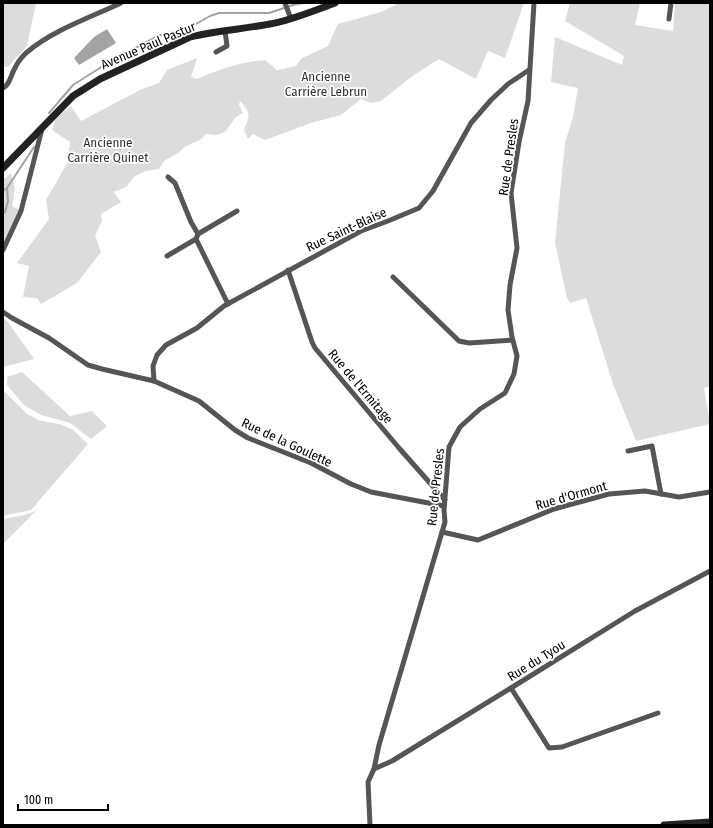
<svg xmlns="http://www.w3.org/2000/svg" width="713" height="828" viewBox="0 0 713 828" font-family="'Fira Sans Condensed',sans-serif">
<style>
.green{fill:#dcdcdc}
.water{fill:#a3a3a3}
.lines{fill:none;stroke-linecap:round;stroke-linejoin:round}
.stream{stroke:#a3a3a3;stroke-width:2}
.street{stroke:#555;stroke-width:5}
.secondary{stroke:#222;stroke-width:7}
.labels{text-anchor:middle;stroke-width:3.5;stroke-linejoin:round;paint-order:stroke}
.street-label{font-size:13px;fill:#000;stroke:#fff}
.park-label{font-size:13px;fill:#333;stroke:#fff}
</style>
<rect width="100%" height="100%" fill="#fff"/>
<!-- green -->
<g class="green">
<path d="M3 3H36L27 46 8 67 3 66Z"/>
<path d="M399 3H524L505 58 488 51 476 79 439 59 411 77 381 101 371 103 361 99 341 115 311 123 265 140 253 134 248 139 244 130C250 117 251 111 240 101L239 105 243 113 236 117 225 132 216 135 206 134 200 140 186 146 178 153 164 161 159 169 146 171 135 176 126 187 114 192 121 202 101 214 102 221 95 235 101 252 77 283 41 304 37 298 23 297 29 266 17 263 49 219 46 200 68 162 70 142 52 130 56 118 71 106 81 121 142 89 159 83 167 70 197 58 191 77 197 79C219 69 241 62 265 60L277 70 296 66 302 58 328 46 338 24 381 12Z"/>
<path d="M570 3H640L635 25 673 31 675 3H710V386L704 388 710 424 636 441 613 384 586 298 570 303 567 298 555 243 565 143 573 117 578 88 551 82 555 37 622 65 624 56 565 21Z"/>
<path d="M11 173 15 189 12 206 21 211 3 250V180Z"/>
<path d="M3 317 8 322 34 359 3 367Z"/>
<path d="M22 372 70 416 92 411 107 426 91 439 70 423 41 415 24 405 7 385V377Z"/>
<path d="M3 390 27 414 38 420 59 424 72 429 88 444 31 510 3 516Z"/>
<path d="M36 511 3 544V519L24 515Z"/>
</g>
<!-- water -->
<path class="water" d="M107 29 116 43 79 65 74 58 94 37Z"/>
<g class="lines">
<!-- stream -->
<g class="stream">
<path d="M49 113 73 85 114 59 160 35 189 28 210 16 219 13H269L293 5 303 3"/>
<path d="M3 191 7 188 34 147"/>
<path d="M3 213 5 212 8 201 7 188"/>
</g>
<!-- street -->
<g class="street">
<path d="M285 3 291 19"/>
<path d="M669 19 671 3"/>
<path d="M216 52 227 46 225 31"/>
<path d="M3 88C10 85 11 74 15 68 17 63 22 57 26 53 53 30 89 18 121 3"/>
<path d="M168 177 175 183 191 222 198 234"/>
<path d="M198 234 196 239 228 304"/>
<path d="M198 234 237 211"/>
<path d="M3 250 21 211 42 129"/>
<path d="M167 256 196 239"/>
<path d="M288 270 312 342 315 348 399 448 445 500"/>
<path d="M393 277 459 341 469 343 512 340"/>
<path d="M3 312 12 318 49 338 88 365 102 369 154 381 199 401 235 430 248 438 311 463 351 484 371 492 444 506"/>
<path d="M154 381 153 366 157 355 166 345 197 328 224 306 361 231 388 221 419 208 433 191 471 123 491 100 508 84 529 70"/>
<path d="M628 451 652 446 661 494"/>
<path d="M442 532 478 540 554 509 609 494 645 491 679 497 710 492"/>
<path d="M511 688 549 748 562 747 658 713"/>
<path d="M374 769 392 761 511 688 635 611 710 571"/>
<path d="M370 825 368 782 374 769 379 745 445 522 444 510 449 447 460 427 480 409 505 393 514 374 517 356 512 337 508 310 510 285 517 248 511 193 519 142 528 101 534 3"/>
</g>
<!-- secondary -->
<g class="secondary">
<path d="M3 168 73 96 100 79 190 37C216 31 243 29 270 24 292 20 313 11 335 3"/>
<path d="M664 825 710 822"/>
</g>
</g>
<g class="labels">
<!-- street labels -->
<g class="street-label">
<text transform="translate(148 45) rotate(-23)" y="5">Avenue Paul Pastur</text>
<text transform="translate(508 157) rotate(-82)" y="5">Rue de Presles</text>
<text transform="translate(346 229) rotate(-25)" y="5">Rue Saint-Blaise</text>
<text transform="translate(361 386) rotate(50)" y="5">Rue de l'Ermitage</text>
<text transform="translate(287 442) rotate(25)" y="5">Rue de la Goulette</text>
<text transform="translate(435 487) rotate(-84)" y="5">Rue de Presles</text>
<text transform="translate(571 495) rotate(-16)" y="5">Rue d'Ormont</text>
<text transform="translate(536 660) rotate(-32)" y="5">Rue du Tyou</text>
</g>
<!-- park labels -->
<g class="park-label">
<text x="326" y="81">Ancienne<tspan x="326" dy="15">Carrière Lebrun</tspan></text>
<text x="108" y="147">Ancienne<tspan x="108" dy="15">Carrière Quinet</tspan></text>
</g>
</g>
<!-- border -->
<rect width="713" height="828" fill="none" stroke="#000000" stroke-width="8"/>
<!-- scale -->
<path d="M18 804v6h90v-6" fill="none" stroke="#000000" stroke-width="2"/>
<text x="24" y="804" font-size="12" fill="#000000" stroke="#ffffff" stroke-width="3" paint-order="stroke">100 m</text>
</svg>
